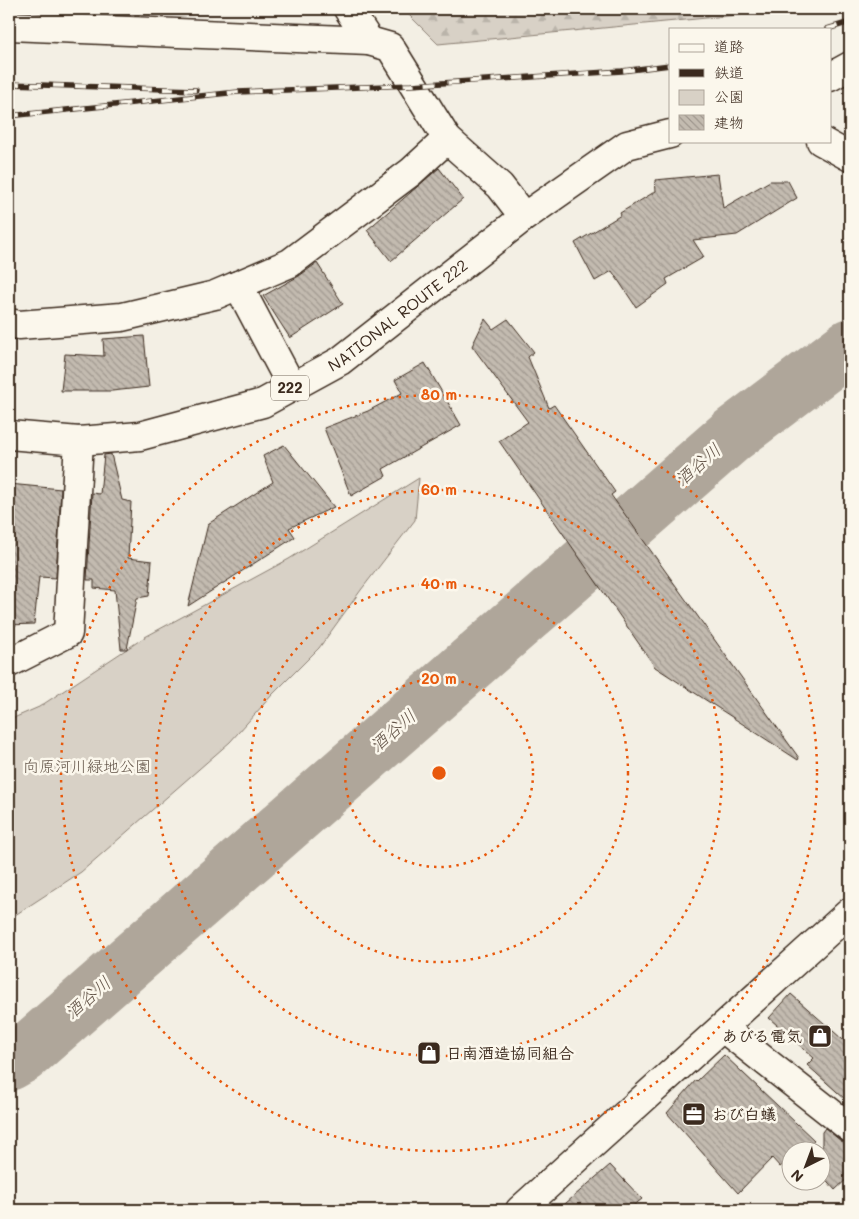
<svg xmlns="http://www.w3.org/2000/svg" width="859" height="1219" viewBox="0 0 859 1219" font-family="Mali,'Klee One',sans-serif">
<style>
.forest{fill:url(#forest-firs);stroke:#8a7e72}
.green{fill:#d8d1c6;stroke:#8a7e72}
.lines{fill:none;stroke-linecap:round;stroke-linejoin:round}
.river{stroke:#afa69a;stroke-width:56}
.building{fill:url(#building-back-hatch);stroke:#3b2a1e}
.minor-casing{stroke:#3b2a1e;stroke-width:31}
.highway-casing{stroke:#3b2a1e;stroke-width:31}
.minor{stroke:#fbf7ec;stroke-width:28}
.highway{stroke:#fbf7ec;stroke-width:28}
.rail-casing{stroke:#3b2a1e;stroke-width:5.5}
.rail{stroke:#fbf7ec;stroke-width:4;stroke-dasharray:11;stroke-linecap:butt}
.ring{fill:none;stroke:#e8590c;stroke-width:2.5;stroke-dasharray:2.5 5}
.labels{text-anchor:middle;stroke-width:5;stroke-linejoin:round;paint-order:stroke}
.shield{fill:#fbf7ec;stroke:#75685c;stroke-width:1}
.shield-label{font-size:15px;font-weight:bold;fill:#3b2a1e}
.street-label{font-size:16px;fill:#3b2a1e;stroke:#fbf7ec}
.park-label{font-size:16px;fill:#625448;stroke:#fbf7ec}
.poi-label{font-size:16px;font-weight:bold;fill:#3b2a1e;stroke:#fbf7ec;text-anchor:start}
.water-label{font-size:18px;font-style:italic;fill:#645549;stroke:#fbf7ec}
.centre{fill:#e8590c;stroke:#fbf7ec;stroke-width:2.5}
.ring-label{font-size:15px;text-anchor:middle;font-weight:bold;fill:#e8590c;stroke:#fbf7ec;stroke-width:5;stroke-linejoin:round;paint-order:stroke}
</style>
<defs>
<pattern id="forest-firs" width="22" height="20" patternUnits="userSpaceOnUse" patternTransform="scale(1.25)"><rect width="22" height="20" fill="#d8d1c6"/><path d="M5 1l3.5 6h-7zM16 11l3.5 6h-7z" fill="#bab4aa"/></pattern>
<pattern id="building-back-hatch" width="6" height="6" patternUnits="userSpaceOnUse" patternTransform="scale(1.25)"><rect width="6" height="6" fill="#c3bbb0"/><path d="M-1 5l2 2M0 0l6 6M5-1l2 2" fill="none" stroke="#a0988f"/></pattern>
</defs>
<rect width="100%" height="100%" fill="#f3efe4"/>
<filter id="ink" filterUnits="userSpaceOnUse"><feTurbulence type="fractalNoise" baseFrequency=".02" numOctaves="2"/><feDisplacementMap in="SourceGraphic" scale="10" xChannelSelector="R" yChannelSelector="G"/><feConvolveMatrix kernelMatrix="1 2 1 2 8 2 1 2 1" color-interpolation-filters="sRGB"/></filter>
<g filter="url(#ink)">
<!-- forest -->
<path class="forest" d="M403 9H773L758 13 438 44Z"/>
<!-- green -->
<path class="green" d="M419 478 415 520 361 590 319 648 272 695 230 742 81 872 9 919V720L39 707 145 637 289 559Z"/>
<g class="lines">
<!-- river -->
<path class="river" d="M9 1063 23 1055 731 436 850 346"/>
</g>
<!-- building -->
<g class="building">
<path d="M439 168 463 199 391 261 367 230Z"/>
<path d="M718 174 723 208 770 181H788L797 198 737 235 693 240 704 257 666 279 668 284 636 307 612 271 595 281 575 243 621 215 620 213 656 191 655 180Z"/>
<path d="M317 263 343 304 290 338 263 296 299 276Z"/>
<path d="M485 319 493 329 508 319 534 352 528 357 549 408 554 405 615 492 611 495 799 758 798 760 655 667 499 441 528 422 472 346Z"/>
<path d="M144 336 149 387 112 391H61L65 354 104 356 103 339Z"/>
<path d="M425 363 461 425 383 469 386 476 351 496 324 428 368 411 402 393 395 380Z"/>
<path d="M284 445 334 507 289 528 295 537 188 606 208 524 273 482 263 456Z"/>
<path d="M111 454 122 500 131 502 128 558 152 561 149 596 137 598 127 649H121L115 590 94 588V580H87L92 493 100 494 104 455Z"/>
<path d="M9 484 61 489 56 578 39 577 34 624 9 625Z"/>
<path d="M791 994 850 1046V1108L844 1103 846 1100 807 1065 814 1058 769 1018Z"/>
<path d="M724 1055 814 1140 800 1152H792V1158L780 1167 772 1158 738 1193 667 1113 696 1080 697 1081Z"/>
<path d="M825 1128 841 1141 850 1143V1176L835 1190 822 1175V1132Z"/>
<path d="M610 1165 642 1199 628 1210H558Z"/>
</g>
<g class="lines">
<!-- minor casing -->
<g class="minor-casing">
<g id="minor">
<path d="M348 9 369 41"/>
<path d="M9 26 369 41 390 47 447 139 500 186 524 217"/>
<path d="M830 77 850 66"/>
<path d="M238 285 292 387"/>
<path d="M9 323 19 325 122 317 215 295 290 263 411 172 447 139"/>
<path d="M9 663 68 633 79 441"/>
<path d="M723 1028 850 1128"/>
<path d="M520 1210 850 912"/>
</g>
</g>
<!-- highway casing -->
<g class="highway-casing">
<g id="highway">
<path d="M821 141 850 157"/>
<path id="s1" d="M9 435 79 441 140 436 263 403 340 361 524 217 627 145 670 134"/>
</g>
</g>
<!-- minor -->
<use href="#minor" class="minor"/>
<!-- highway -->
<use href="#highway" class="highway"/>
<!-- rail casing -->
<g class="rail-casing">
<g id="rail">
<path d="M827 29 850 22"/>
<path d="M9 84 196 90"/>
<path d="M9 116 238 92 412 85 622 71 670 65"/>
</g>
</g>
<!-- rail -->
<use href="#rail" class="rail"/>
</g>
</g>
<!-- distance rings -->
<g class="ring">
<circle cx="439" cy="773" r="94"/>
<circle cx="439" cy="773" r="189"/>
<circle cx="439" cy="773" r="283"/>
<circle cx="439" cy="773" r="378"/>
</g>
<!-- icons -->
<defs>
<g id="shop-square" transform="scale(1.25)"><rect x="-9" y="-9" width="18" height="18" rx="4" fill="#3b2a1e" stroke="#fbf7ec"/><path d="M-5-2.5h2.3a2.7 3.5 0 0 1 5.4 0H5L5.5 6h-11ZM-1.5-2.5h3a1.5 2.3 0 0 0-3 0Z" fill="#fff"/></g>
<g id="office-square" transform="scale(1.25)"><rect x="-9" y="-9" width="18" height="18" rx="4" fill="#3b2a1e" stroke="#fbf7ec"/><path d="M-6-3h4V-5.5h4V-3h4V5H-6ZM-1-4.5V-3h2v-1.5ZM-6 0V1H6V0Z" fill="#fff"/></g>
</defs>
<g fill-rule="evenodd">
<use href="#shop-square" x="820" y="1036"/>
<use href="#shop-square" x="429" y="1053"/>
<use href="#office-square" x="694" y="1114"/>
</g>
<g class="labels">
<!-- shield labels -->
<rect class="shield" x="271" y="375.5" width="38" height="25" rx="4"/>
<g class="shield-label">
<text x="290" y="393">222</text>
</g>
<!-- street labels -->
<g class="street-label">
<text dy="6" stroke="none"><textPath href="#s1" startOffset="420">NATIONAL ROUTE 222</textPath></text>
</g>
<!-- park labels -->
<g class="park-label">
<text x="87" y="772">向原河川緑地公園</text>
</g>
<!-- poi labels -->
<g class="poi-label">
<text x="802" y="1042" text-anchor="end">あびる電気</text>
<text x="446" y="1059">日南酒造協同組合</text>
<text x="712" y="1120">おび白蟻</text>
</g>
<!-- water labels -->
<g class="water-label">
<text transform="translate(698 465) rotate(-41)" y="6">酒谷川</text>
<text transform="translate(393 731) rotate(-41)" y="6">酒谷川</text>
<text transform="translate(88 998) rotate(-41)" y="6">酒谷川</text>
</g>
</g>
<circle cx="439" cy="773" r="8" class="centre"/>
<g class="ring-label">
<text x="439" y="400">80 m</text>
<text x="439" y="495">60 m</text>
<text x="439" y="589">40 m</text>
<text x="439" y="684">20 m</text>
</g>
<!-- margin -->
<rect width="859" height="1219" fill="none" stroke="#fbf7ec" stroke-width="30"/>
<rect x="15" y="15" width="829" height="1189" fill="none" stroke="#3b2a1e" stroke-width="2" filter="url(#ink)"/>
<!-- legend -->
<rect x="669" y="28" width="162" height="115" fill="#fbf7ec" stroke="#aea59a"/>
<rect x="679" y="44" width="25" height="8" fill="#fbf7ec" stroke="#aea59a"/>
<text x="714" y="52" font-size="15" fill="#3b2a1e">道路</text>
<rect x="679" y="69" width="25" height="8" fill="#3b2a1e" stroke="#aea59a"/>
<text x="714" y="78" font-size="15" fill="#3b2a1e">鉄道</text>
<rect x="679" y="90" width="25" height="15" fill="#d8d1c6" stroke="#aea59a"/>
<text x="714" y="102" font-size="15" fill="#3b2a1e">公園</text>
<rect x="679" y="115" width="25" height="15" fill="url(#building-back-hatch)" stroke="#aea59a"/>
<text x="714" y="128" font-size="15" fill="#3b2a1e">建物</text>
<!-- north arrow -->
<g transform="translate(806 1166) rotate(222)"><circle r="24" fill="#fbf7ec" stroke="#aea59a"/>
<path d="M0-4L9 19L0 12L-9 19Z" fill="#3b2a1e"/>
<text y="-8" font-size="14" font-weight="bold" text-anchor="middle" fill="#3b2a1e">N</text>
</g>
</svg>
